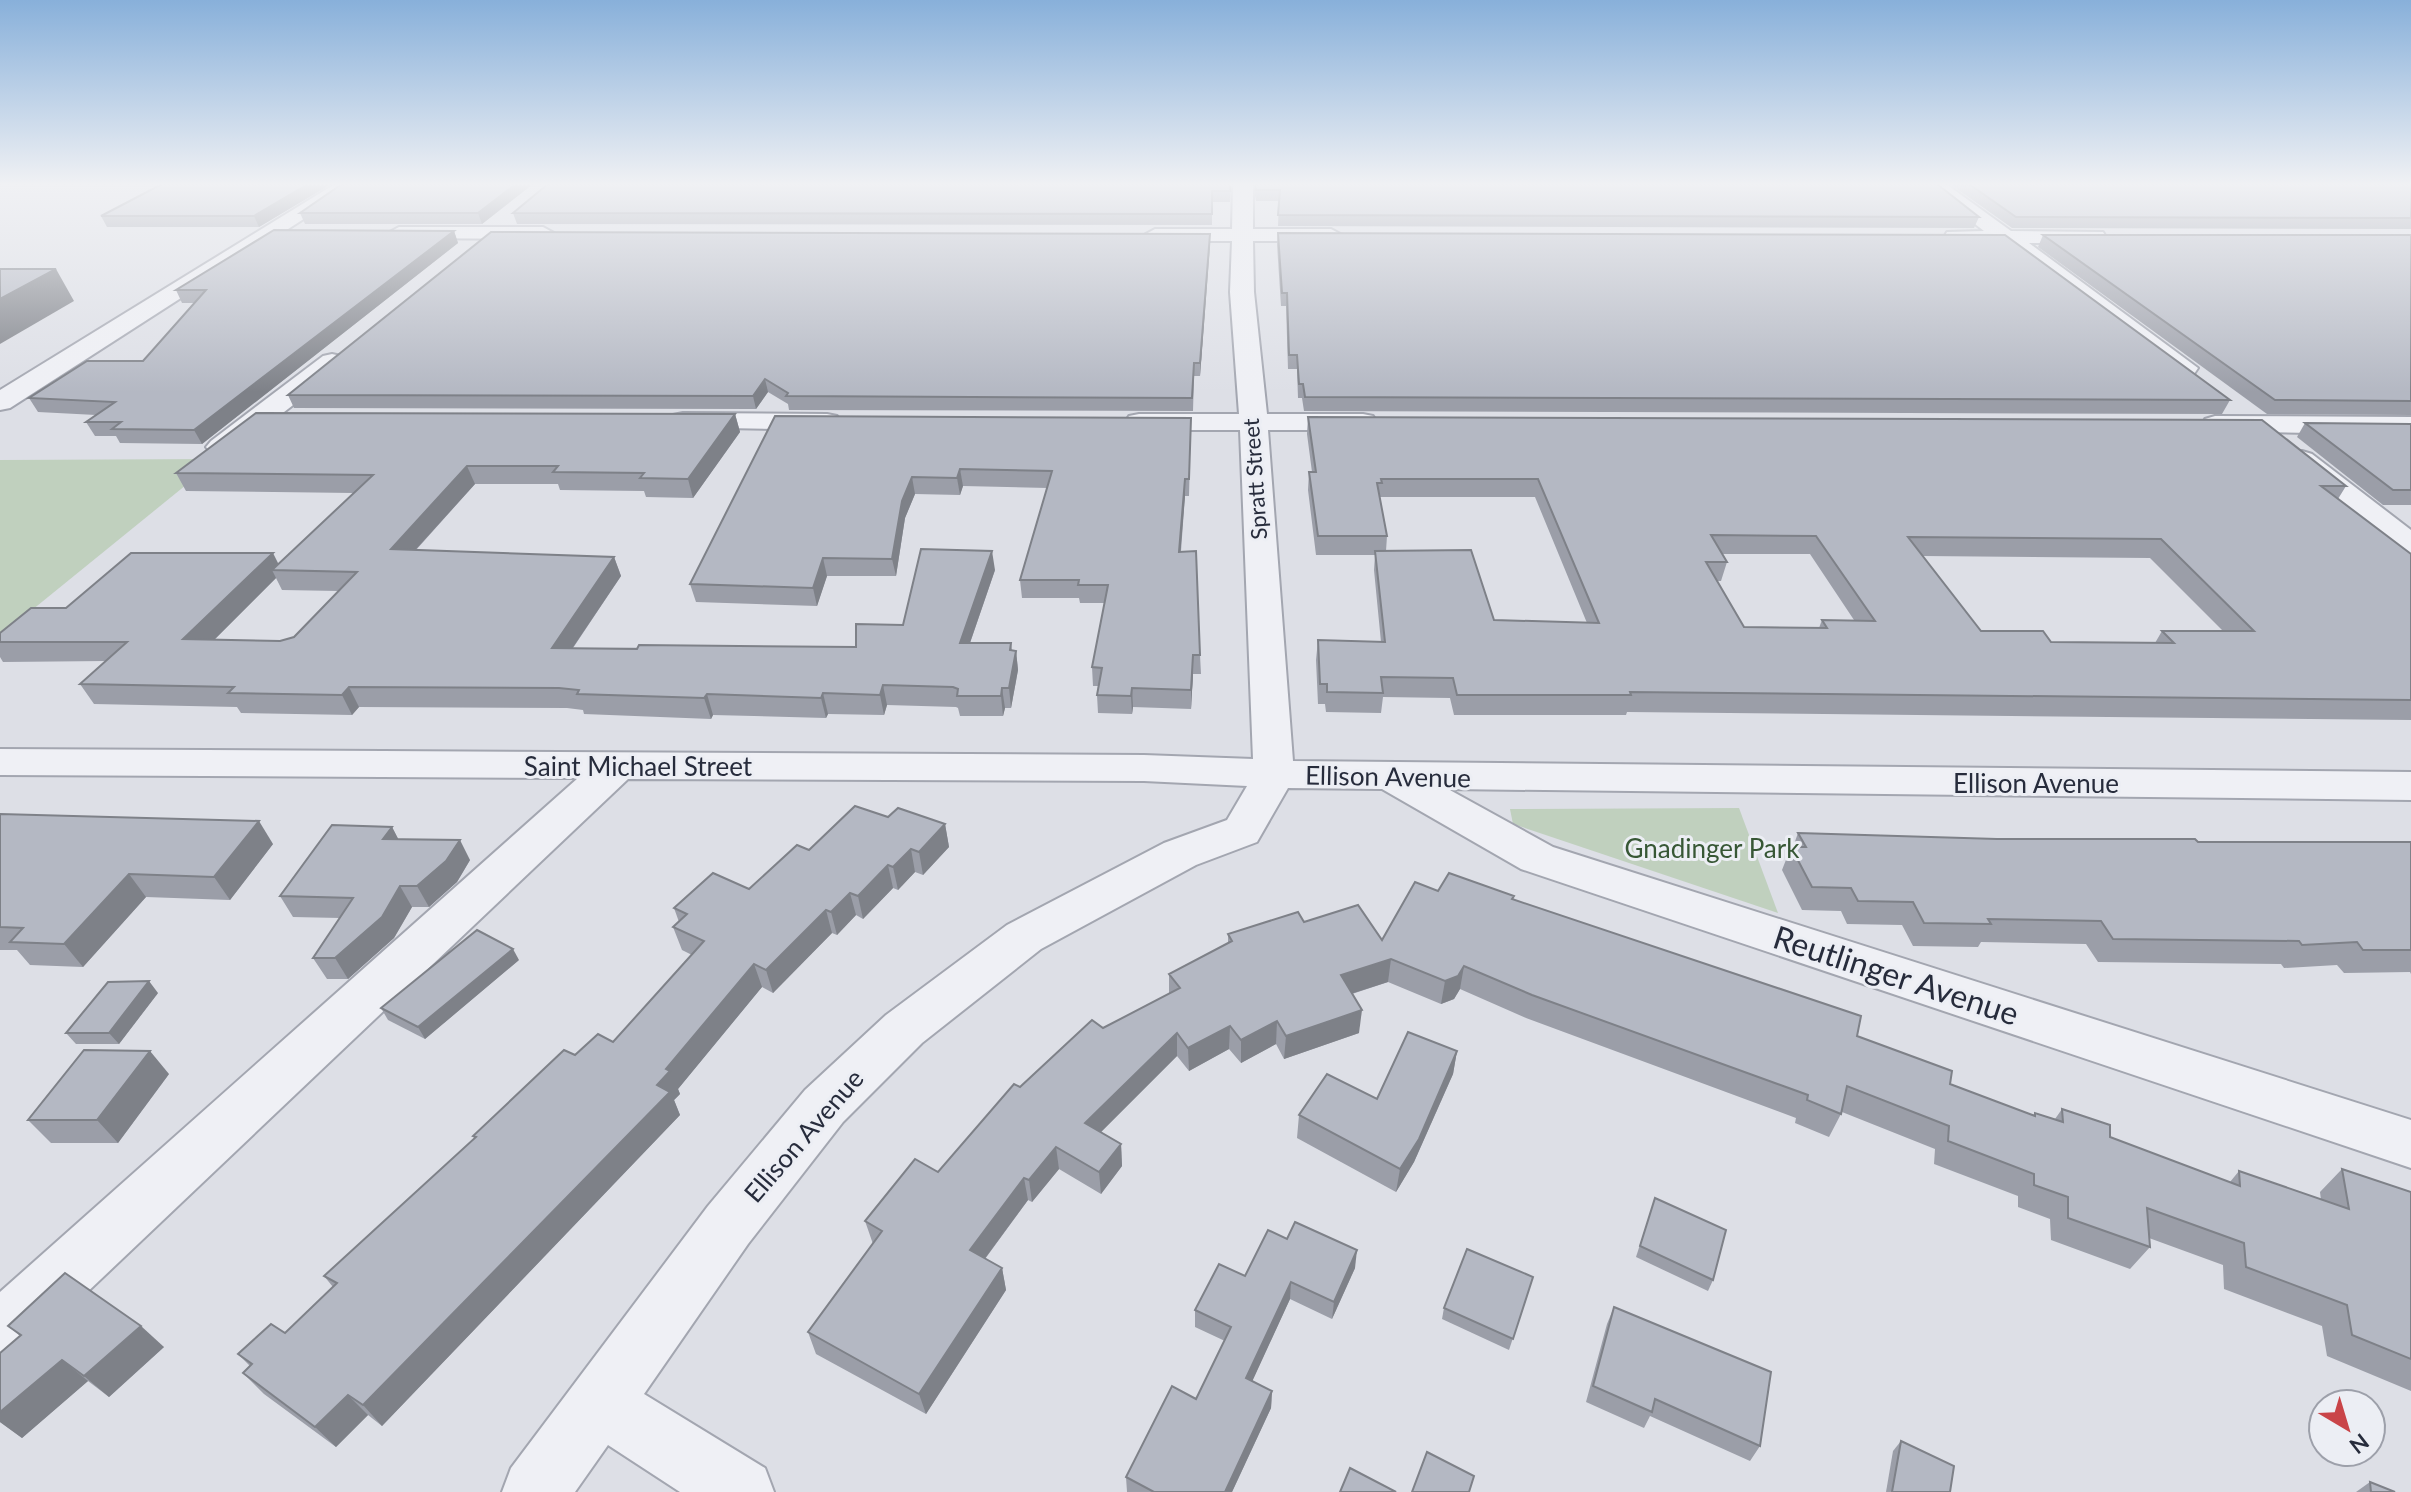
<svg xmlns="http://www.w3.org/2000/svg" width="2411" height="1492" viewBox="0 0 2411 1492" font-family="Lato,sans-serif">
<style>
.green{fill:#c0d0be}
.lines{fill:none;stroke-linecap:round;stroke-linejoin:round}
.minor-casing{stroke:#a3a6b0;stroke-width:4}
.minor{fill:#eff0f5;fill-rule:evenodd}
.wall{fill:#9b9ea8;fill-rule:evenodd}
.shaded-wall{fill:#7e8188}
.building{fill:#b4b8c3;stroke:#7e8188;stroke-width:2;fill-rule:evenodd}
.labels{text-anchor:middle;stroke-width:6;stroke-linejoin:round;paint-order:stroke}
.far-street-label{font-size:22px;fill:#272c3c;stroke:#eceef4}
.street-label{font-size:26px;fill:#272c3c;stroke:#eceef4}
.park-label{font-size:26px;fill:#375735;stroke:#eceef4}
.near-street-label{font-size:32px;fill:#272c3c;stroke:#eceef4}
</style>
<rect width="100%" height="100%" fill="#dddfe6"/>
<!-- green -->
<g class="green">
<path d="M218 459 0 636V460Z"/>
<path d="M1739 808 1778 913 1513 824 1510 809Z"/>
</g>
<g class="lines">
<!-- minor casing -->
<g class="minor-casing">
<g id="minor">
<path d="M335 184H358L10 408 0 410V390Z"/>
<path d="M1233 184H1253V229H1331L1342 235 1331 241H1253L1254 292 1267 414H1363L1373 416 1377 422 1373 428 1363 430H1268L1293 761 2411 772V800L1448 789 1553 847 2411 1120V1168L1521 869 1382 789 1288 788 1257 842 1196 865 1041 949 922 1043 843 1122 748 1244 644 1394 765 1468 774 1492H680L608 1445 575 1492H502L511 1468 708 1206 805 1090 886 1015 1007 925 1164 843 1227 820 1247 786 1144 781 628 779 22 1354 0 1363V1292L578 778 0 775V749L1144 755 1253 759 1240 430H1139L1129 428 1125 422 1129 416 1139 414H1239L1230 292 1232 241H1155L1144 235 1155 229H1232Z"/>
<path d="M1924 184H1946L2011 231 2103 232 2106 237 2103 242 2095 243H2029L2198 368 2194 374H2176L2001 243 1947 242 1944 237 1947 232 1984 231Z"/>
<path d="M399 227H543L554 233 543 239 391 238 388 233Z"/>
<path d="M332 354 341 356 345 362 341 368 231 453H211L206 447 211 441 323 356Z"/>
<path d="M683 413 827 414 837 416 841 422 837 428 827 430 673 427 669 421 673 415Z"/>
<path d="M2215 416 2411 417V435L2205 431 2201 425 2205 419Z"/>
<path d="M2302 451 2312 454 2411 530V556L2399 553 2292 466 2287 460 2292 454Z"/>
</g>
</g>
<!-- minor -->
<use href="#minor" class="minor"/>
</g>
<!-- wall -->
<g class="wall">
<path d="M162 184H331L259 227H107L101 216Z"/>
<path d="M533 184 482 224H305L300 213Z"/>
<path d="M548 184H1231L1230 202H1212V225L517 224 513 213Z"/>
<path d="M1253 184H1937L1979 217 1974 228 1278 226 1279 201H1256Z"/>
<path d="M1950 184H2411V229L2012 228Z"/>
<path d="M454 231 458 243 202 444 120 443 116 436H95L86 422 96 415 38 412 29 398 143 361 195 303H182L176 290Z"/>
<path d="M1278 233 2230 400 2222 414 1304 411 1302 398H1298L1297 369H1288L1286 306H1281L1277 245Z"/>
<path d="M1210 234 1200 376H1194L1193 411 789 410 788 404 768 392 756 409 294 408 288 395Z"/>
<path d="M2043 235H2411V415L2267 414 2038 247Z"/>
<path d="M735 414 740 432 693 498 646 497 644 491 560 490 558 484H475L416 550 614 557 621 576 573 648 856 647 903 625 995 570 970 643H1011L1012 650 1016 651 1018 670 1011 708H1005L1003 716H960L958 708 956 707 887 705 884 715 828 714 826 718 713 715 711 719 584 714 583 710 567 708 359 707 352 715 241 713 237 707 94 704 80 684 106 661 3 662 0 657V633L66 608 279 564 354 493 186 491 176 473ZM276 578 282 590 339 591 294 637 280 641 214 640Z"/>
<path d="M775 416 1191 418 1189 496H1185L1181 551 1200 655 1201 674H1193L1191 709 1133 707 1132 714 1098 713 1097 695 1098 686H1093L1092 667 1105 603H1080L1079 598H1022L1020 580 1048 488 963 486 960 495 915 494 905 518 896 576H827L817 606 696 602 690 584Z"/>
<path d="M1308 417 2346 486 2338 499 2411 554V720L1627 712 1626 715H1454L1450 698 1383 697 1381 713 1326 712 1325 704H1318L1316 660 1318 640 1381 642 1374 570 1375 555H1316L1308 490 1309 472H1312L1307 434ZM1380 497H1535L1587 623 1494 620 1386 551 1387 536ZM1722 554H1810L1854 620H1822L1819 628 1744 627 1717 581H1721L1727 562ZM1923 556 2150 558 2223 631H2162L2155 643 2051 642 1981 631Z"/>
<path d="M2305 423 2411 424V505H2383L2297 437Z"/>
<path d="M0 814 273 844 230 900 146 897 83 967 30 965 17 950H0Z"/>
<path d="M888 817 945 824 949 847 923 875 915 872 898 890 893 888 863 919 856 915 837 935 832 933 773 993 762 987 678 1089 680 1094 674 1100 680 1115 382 1426 368 1415 336 1447 264 1394 243 1373 250 1366 238 1354 285 1333 333 1287 324 1276 475 1138 473 1136 575 1055 613 1042 692 955 682 950 673 927 679 922 674 908 749 889 809 850Z"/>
<path d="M392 827 398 839 470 860 457 882 429 907H412L394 938 348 979H327L313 958 340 918 293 917 280 896Z"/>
<path d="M1798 833 1997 839 2198 842H2411V974L2410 972 2344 973 2337 965 2284 968 2281 964 2098 962 2086 944 1981 942 1978 947 1913 946 1902 925 1847 924 1841 911 1802 910 1782 870 1791 847H1793Z"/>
<path d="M1438 891 1513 900 1857 1036 1950 1084 2033 1115 2035 1113 2055 1119 2062 1109 2110 1137 2230 1182 2239 1171 2321 1200 2320 1192 2342 1169 2411 1192V1391L2327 1356 2322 1326 2224 1289 2223 1265 2149 1238 2150 1247 2130 1269 2051 1240 2050 1219 2018 1207V1196L1934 1164 1935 1149 1842 1112 1829 1137 1795 1123 1796 1118 1526 1018 1460 989 1454 999 1441 1004 1388 982 1352 994 1359 1033 1284 1059 1276 1044 1241 1063 1229 1049 1189 1071 1177 1056 1101 1132 1121 1144 1122 1166 1101 1194 1059 1169 1032 1202 1028 1200 985 1259 1002 1268 1006 1290 926 1414 816 1354 808 1332 873 1244 865 1221 938 1172 1020 1087 1103 1028 1169 994V974L1228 944V934L1304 922 1382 940Z"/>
<path d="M519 960 425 1039 388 1020 381 1008Z"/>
<path d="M158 993 119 1044H76L66 1033Z"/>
<path d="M1457 1051 1453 1074 1414 1162 1396 1192 1297 1138 1299 1115 1377 1099Z"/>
<path d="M169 1074 118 1143H51L28 1120Z"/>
<path d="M1655 1198 1713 1280 1708 1291 1636 1257Z"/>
<path d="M1355 1268 1332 1319 1290 1299 1252 1381 1272 1391 1271 1408 1232 1492H1127L1126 1477 1196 1399 1225 1341 1195 1327V1310L1245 1276Z"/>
<path d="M1533 1277 1509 1350 1442 1319 1444 1308Z"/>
<path d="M1614 1307 1760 1446 1750 1461 1650 1416 1644 1428 1586 1402 1607 1324Z"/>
<path d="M8 1326 164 1347 109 1397 88 1381 22 1438 0 1422V1353L20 1336Z"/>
<path d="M1901 1441 1950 1492H1886L1893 1451Z"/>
<path d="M2370 1482 2395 1492H2356Z"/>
</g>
<!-- shaded-wall -->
<g class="shaded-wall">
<path d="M308 184H331L259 227 254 216Z"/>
<path d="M516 184H533L482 224 478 213Z"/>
<path d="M454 231 458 243 202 444 194 430Z"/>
<path d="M1210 234V245L1200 376V363Z"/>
<path d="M56 269 74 301 0 344V299Z"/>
<path d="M765 379 768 392 756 409 753 396Z"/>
<path d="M735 414 740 432 693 498 688 479Z"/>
<path d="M467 466 475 484 399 568 391 549Z"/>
<path d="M960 469 963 486 960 495 957 478Z"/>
<path d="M912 477 915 494 905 518 896 576 892 559 902 501Z"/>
<path d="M1185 479V496L1179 569V552Z"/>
<path d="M992 551 995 570 963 663 960 643Z"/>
<path d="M273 553 282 571 272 570 276 578 195 659 183 639Z"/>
<path d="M614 557 621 576 559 668 552 648Z"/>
<path d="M823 558 827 576 817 606 813 588Z"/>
<path d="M1016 651 1018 670 1011 708 1009 688Z"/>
<path d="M1193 655V674L1191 709V690Z"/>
<path d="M883 685 887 705 884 715 880 695Z"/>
<path d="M349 687 359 707 352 715 342 695Z"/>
<path d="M1002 688 1005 708 1003 716 1001 696Z"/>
<path d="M1132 688 1133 707 1132 714 1131 696Z"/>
<path d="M823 693 828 714 826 718 821 698Z"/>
<path d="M707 694 713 715 711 719 704 698Z"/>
<path d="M259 821 273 844 230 900 214 877Z"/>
<path d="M945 824 949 847 923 875 919 852Z"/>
<path d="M392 827 403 848 383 839Z"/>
<path d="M460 840 470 860 457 882 429 907 417 886Z"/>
<path d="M911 849 915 872 898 890 893 867Z"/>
<path d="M888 865 893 888 863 919 858 896Z"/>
<path d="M129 874 146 897 83 967 64 944Z"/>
<path d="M400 886 412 907 394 938 348 979 335 958Z"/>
<path d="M850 893 856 915 837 935 831 912Z"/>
<path d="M826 910 832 933 773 993 766 970Z"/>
<path d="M513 949 519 960 425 1039 418 1027Z"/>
<path d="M1391 959 1388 982 1338 998 1341 975Z"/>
<path d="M754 964 762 987 678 1089 680 1094 674 1100 680 1115 382 1426 363 1405 657 1085 666 1069Z"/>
<path d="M1464 966 1460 989 1454 999 1441 1004 1445 981Z"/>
<path d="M149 981 158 993 119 1044 109 1033Z"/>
<path d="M1362 1010 1359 1033 1284 1059 1286 1036Z"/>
<path d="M1277 1021 1276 1044 1241 1063V1040Z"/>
<path d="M1230 1026 1229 1049 1189 1071 1188 1048Z"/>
<path d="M1177 1033V1056L1087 1146 1085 1123Z"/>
<path d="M150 1051 169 1074 118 1143 97 1120Z"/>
<path d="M1457 1051 1453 1074 1414 1162 1396 1192 1400 1169Z"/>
<path d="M1121 1144 1122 1166 1101 1194 1099 1172Z"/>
<path d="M1056 1147 1059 1169 1032 1202 1029 1180Z"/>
<path d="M1024 1178 1028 1200 975 1272 970 1250Z"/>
<path d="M1357 1250 1355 1268 1332 1319 1334 1302Z"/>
<path d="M1002 1268 1006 1290 926 1414 919 1394Z"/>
<path d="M1291 1282 1290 1299 1246 1395V1378Z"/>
<path d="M141 1326 164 1347 109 1397 84 1376Z"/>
<path d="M62 1360 88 1381 22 1438 0 1422V1412Z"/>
<path d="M1272 1391 1271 1408 1232 1492H1225Z"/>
<path d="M348 1395 368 1415 336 1447 315 1427Z"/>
</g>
<!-- building -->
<g class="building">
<path d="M162 184H308L254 216H101Z"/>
<path d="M342 184H516L478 213H300Z"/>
<path d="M548 184H1230V191H1212V214L513 213Z"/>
<path d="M1255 184H1937L1979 217 1278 215 1280 190H1256Z"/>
<path d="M1969 184H2411V218L2016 217Z"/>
<path d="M274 230 454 231 194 430 112 429 121 422H86L115 402 29 398 87 361H143L206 290H176Z"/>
<path d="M491 232 1210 234 1200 363H1194L1192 398 786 396 788 393 765 379 753 396 288 395Z"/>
<path d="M1278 233 2005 235 2230 400 1305 397 1303 384H1299L1297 355H1289L1287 293H1282Z"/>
<path d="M2043 235H2411V401L2275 400Z"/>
<path d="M0 269H56L0 299Z"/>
<path d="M256 413 735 414 688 479 640 478 644 473 553 472 558 466H467L391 549 614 557 552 648 637 649 639 645 856 647V624L903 625 921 549 992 551 960 643H1011L1010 650 1016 651 1009 688H1002L1001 696H957L958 689 953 687 883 685 880 695 823 693 821 698 707 694 704 698 577 694 579 690 559 688 349 687 342 695 228 693 234 687 80 684 127 642H0V633L31 608H66L131 553H273L183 639 280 641 294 637 357 572 272 570 373 475 176 473Z"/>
<path d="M775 416 1191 418 1189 479H1185L1179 552 1196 551 1200 655H1193L1191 690 1132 688 1131 696 1097 695 1102 668 1092 667 1108 585H1078L1079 580H1020L1052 471 960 469 957 478 912 477 902 501 892 559 823 558 813 588 690 584Z"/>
<path d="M1308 417 2262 420 2346 486H2321L2411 554V700L1630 692 1631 695H1457L1453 678 1381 677 1383 693 1327 692V684H1320L1318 640 1385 642 1375 551 1471 550 1494 620 1599 623 1538 479H1381L1382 483H1377L1387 536H1318L1309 472H1316ZM1711 535 1816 536 1875 621 1822 620 1827 628 1744 627 1706 562H1727ZM1908 537 2161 539 2254 631H2162L2174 643 2051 642 2043 631H1981Z"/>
<path d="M2305 423 2411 424V490H2393Z"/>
<path d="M855 806 888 817 898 808 945 824 919 852 911 849 893 867 888 865 858 896 850 893 831 912 826 910 766 970 754 964 666 1069 670 1071 657 1085 670 1092 363 1405 348 1395 315 1427 243 1373 252 1364 238 1354 271 1324 285 1333 337 1283 324 1276 476 1137 473 1136 564 1050 575 1055 598 1034 613 1042 704 941 673 927 687 914 674 908 713 873 749 889 797 845 809 850Z"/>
<path d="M0 814 259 821 214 877 129 874 64 944 10 942 23 928 0 927Z"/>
<path d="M332 825 392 827 383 839 460 840 446 861 417 886H400L382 917 335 958H313L353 898 280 896Z"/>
<path d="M1798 833 1997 839H2195L2198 842H2411V950H2363L2357 942 2302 945 2299 941 2113 939 2101 921 1988 919 1991 924 1924 923 1913 902 1858 901 1851 888 1812 887 1791 847H1806Z"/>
<path d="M1449 873 1514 896 1512 899 1861 1016 1857 1036 1952 1071 1950 1084 2035 1116V1113L2063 1122 2062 1109 2110 1125V1137L2240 1186 2239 1171 2349 1209 2342 1169 2411 1192V1359L2352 1335 2347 1305 2246 1267 2244 1243 2147 1208 2150 1247 2068 1218V1197L2034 1185V1174L1948 1141 1949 1126 1847 1086 1841 1114 1807 1100 1808 1095 1532 995 1464 966 1458 976 1445 981 1391 959 1341 975 1362 1010 1286 1036 1277 1021 1241 1040 1230 1026 1188 1048 1177 1033 1085 1123 1121 1144 1099 1172 1056 1147 1029 1180 1024 1178 970 1250 1002 1268 919 1394 808 1332 882 1231 865 1221 915 1159 938 1172 1014 1084 1020 1087 1092 1020 1103 1028 1180 988 1169 974 1232 941 1228 934 1298 912 1304 922 1358 905 1382 940 1415 882 1438 891Z"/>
<path d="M477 930 513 949 418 1027 381 1008Z"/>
<path d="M149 981 109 1033H66L108 982Z"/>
<path d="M1408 1032 1457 1051 1419 1139 1400 1169 1299 1115 1327 1074 1377 1099Z"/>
<path d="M84 1050 150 1051 97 1120H28Z"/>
<path d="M1655 1198 1726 1230 1713 1280 1640 1246Z"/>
<path d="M1295 1222 1357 1250 1334 1302 1291 1282 1246 1378 1272 1391 1225 1492H1154L1126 1477 1172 1386 1196 1399 1231 1327 1195 1310 1219 1264 1245 1276 1268 1230 1287 1239Z"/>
<path d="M1467 1249 1533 1277 1513 1339 1444 1308Z"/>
<path d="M65 1273 141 1326 84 1376 62 1360 0 1412V1353L21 1335 8 1326Z"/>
<path d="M1614 1307 1771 1372 1760 1446 1655 1399 1652 1412 1593 1386Z"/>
<path d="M1901 1441 1954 1466 1950 1492H1892Z"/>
<path d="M1427 1452 1474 1476 1469 1492H1412Z"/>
<path d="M1350 1468 1396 1492H1340Z"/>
<path d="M2370 1482 2395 1492H2371Z"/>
</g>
<!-- sky -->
<linearGradient id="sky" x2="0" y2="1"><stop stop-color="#88b0da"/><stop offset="0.47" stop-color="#f0f1f4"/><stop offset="1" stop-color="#f0f1f4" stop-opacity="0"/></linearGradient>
<rect width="2411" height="392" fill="url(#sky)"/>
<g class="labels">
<!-- far-street labels -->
<g class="far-street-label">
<text transform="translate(1255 479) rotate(-94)" y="8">Spratt Street</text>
</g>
<!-- street labels -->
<g class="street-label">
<text x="638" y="776">Saint Michael Street</text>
<text transform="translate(1388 777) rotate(1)" y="9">Ellison Avenue</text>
<text x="2036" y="793">Ellison Avenue</text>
<text transform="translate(804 1136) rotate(-49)" y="9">Ellison Avenue</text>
</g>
<!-- park labels -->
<g class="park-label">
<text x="1712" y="858">Gnadinger Park</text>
</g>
<!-- near-street labels -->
<g class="near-street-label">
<text transform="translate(1896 976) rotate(18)" y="11">Reutlinger Avenue</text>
</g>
</g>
<!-- north arrow -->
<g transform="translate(2347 1428) rotate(142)"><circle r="38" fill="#eceef4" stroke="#9da0aa" stroke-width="2"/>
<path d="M0-6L14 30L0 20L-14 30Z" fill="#c94448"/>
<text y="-12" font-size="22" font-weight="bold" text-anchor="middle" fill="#272c3c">N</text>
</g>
</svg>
